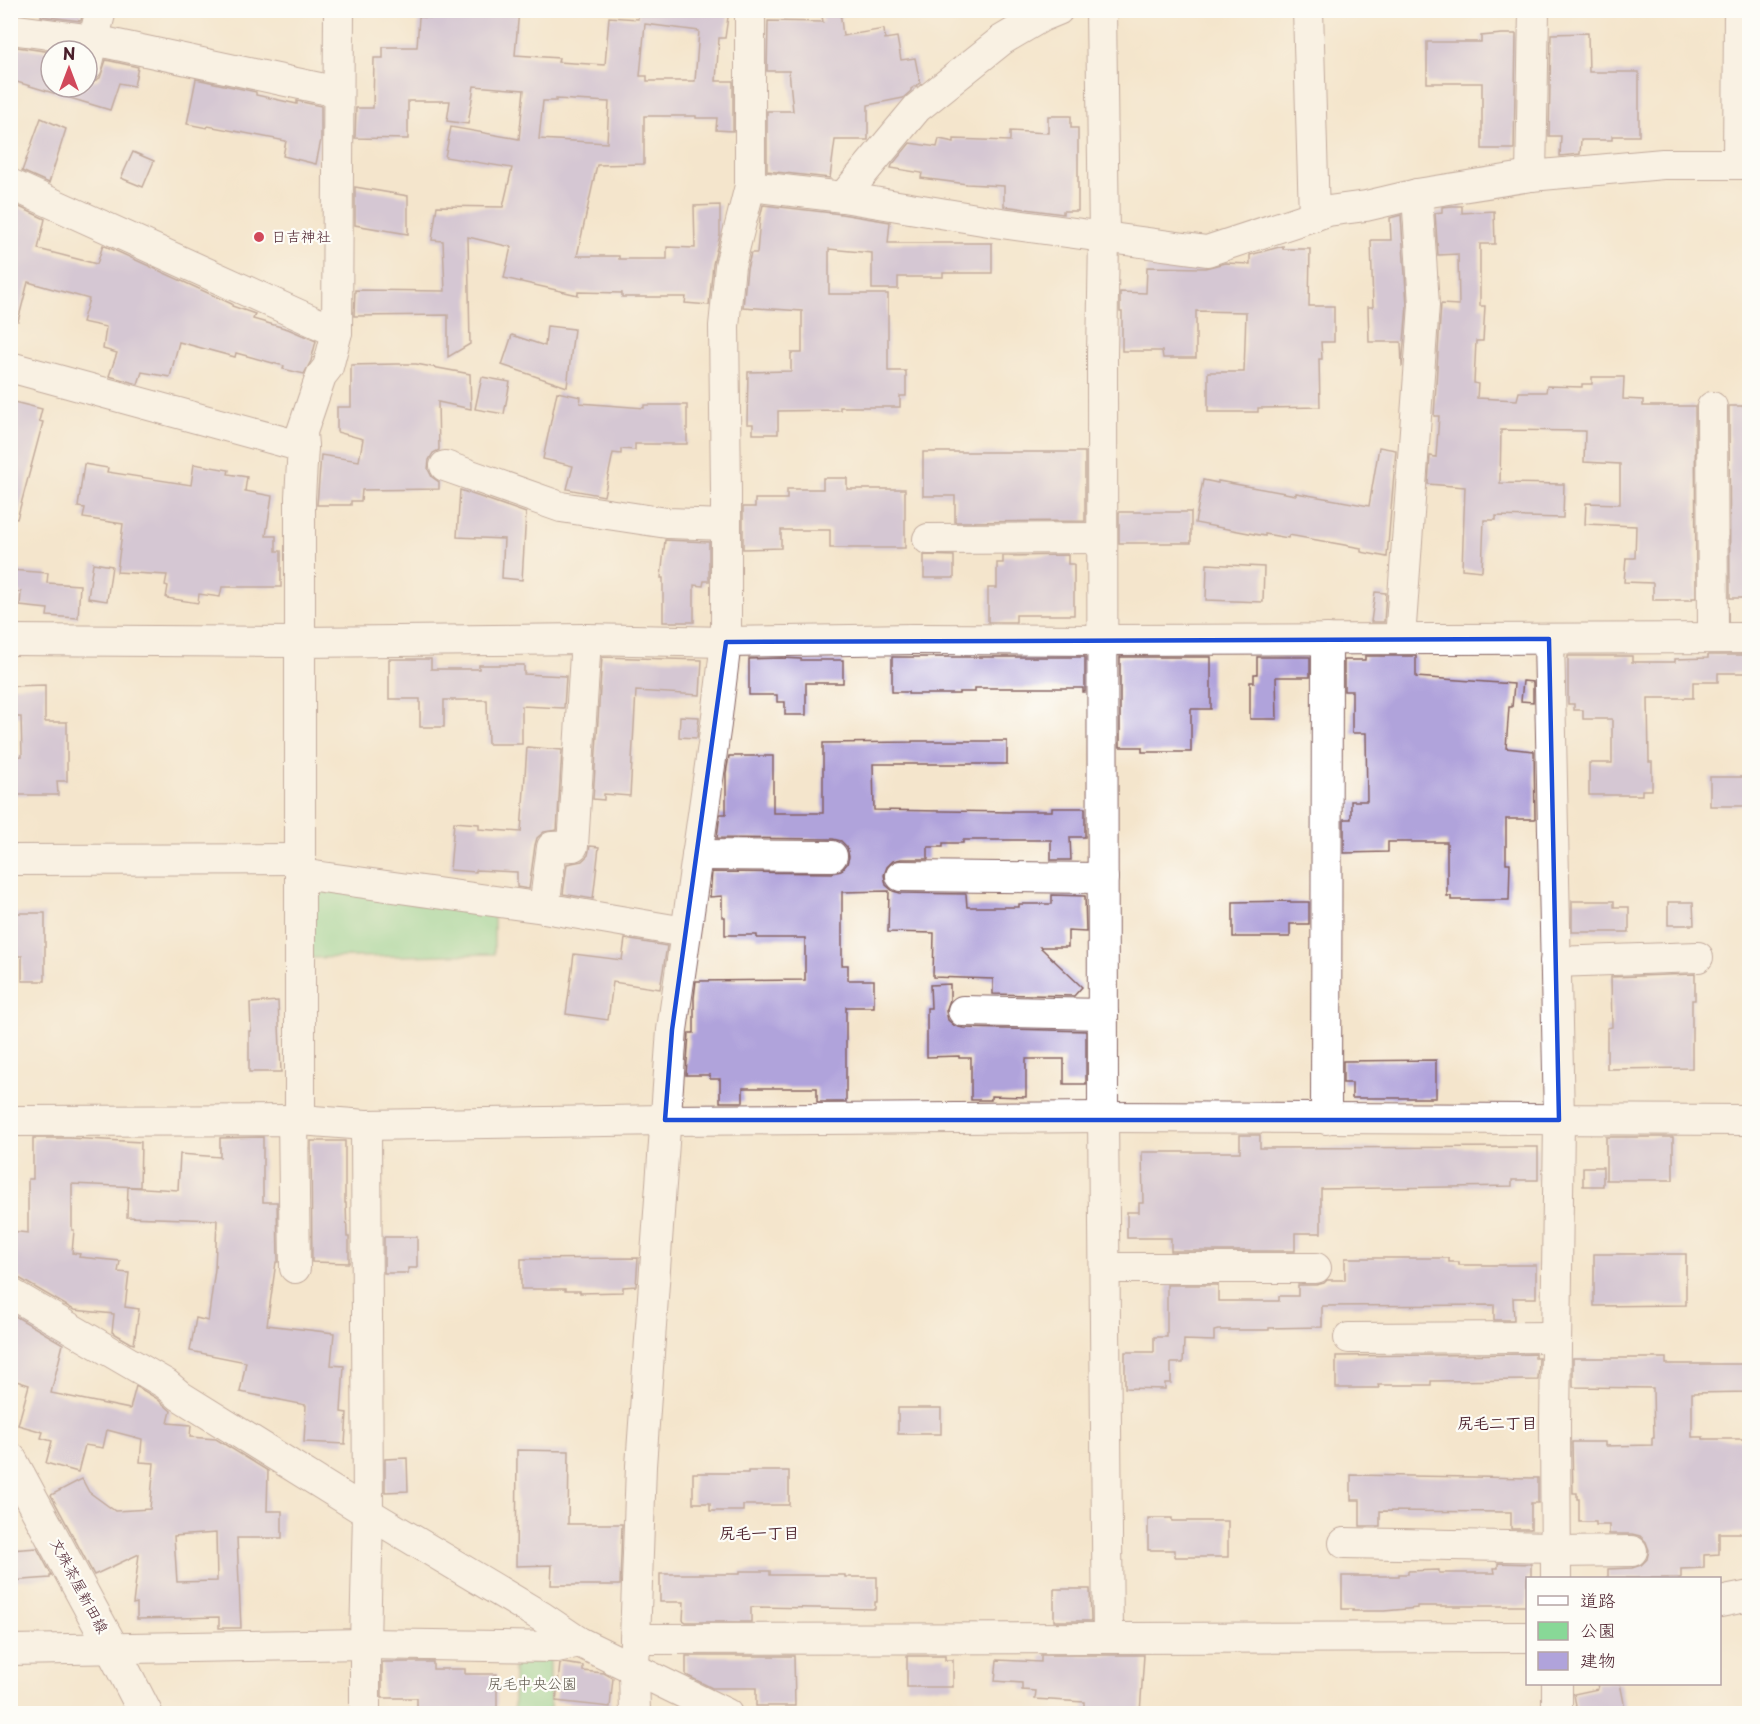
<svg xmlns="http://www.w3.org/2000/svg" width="1760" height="1724" viewBox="0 0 1760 1724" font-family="'Playpen Sans','Klee One',sans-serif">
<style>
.green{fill:#88d897;stroke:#697c61;stroke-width:1.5}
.building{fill:#b0a3db;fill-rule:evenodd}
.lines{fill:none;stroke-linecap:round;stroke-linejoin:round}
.minor-casing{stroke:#866463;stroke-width:32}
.major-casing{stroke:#866463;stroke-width:35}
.minor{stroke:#fff;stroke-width:30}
.major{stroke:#fff;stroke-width:33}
.marked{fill:none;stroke:#1d4ed8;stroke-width:4.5;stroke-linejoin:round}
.poi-dot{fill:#d1495b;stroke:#fdfcf7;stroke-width:2}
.labels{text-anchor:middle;stroke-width:4.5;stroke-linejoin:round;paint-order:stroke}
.poi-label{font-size:15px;fill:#4a1f2b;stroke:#fdfcf7;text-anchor:start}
.street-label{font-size:15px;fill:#4a1f2b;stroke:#fdfcf7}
.park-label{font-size:15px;fill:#5d564b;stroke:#fdfcf7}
.neighbourhood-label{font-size:16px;font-weight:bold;fill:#4a1f2b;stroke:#fdfcf7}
</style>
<rect width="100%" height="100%" fill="#fdfcf7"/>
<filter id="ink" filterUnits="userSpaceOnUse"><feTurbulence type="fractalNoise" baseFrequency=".0167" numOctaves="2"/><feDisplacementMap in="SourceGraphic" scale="12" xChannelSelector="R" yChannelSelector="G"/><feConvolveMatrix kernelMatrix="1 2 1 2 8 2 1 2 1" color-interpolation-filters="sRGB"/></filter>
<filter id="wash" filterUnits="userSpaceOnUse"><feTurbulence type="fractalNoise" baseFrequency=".008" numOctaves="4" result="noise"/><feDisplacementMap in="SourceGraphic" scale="24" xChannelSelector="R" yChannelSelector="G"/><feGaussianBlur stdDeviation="1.35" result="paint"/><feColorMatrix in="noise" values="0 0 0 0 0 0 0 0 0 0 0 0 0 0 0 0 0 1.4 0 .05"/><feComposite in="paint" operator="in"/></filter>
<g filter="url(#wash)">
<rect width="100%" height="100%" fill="#f4e5cc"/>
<!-- green -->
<g class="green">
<path d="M313 886 494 916V954L309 958Z"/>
<path d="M550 1653V1713L514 1714V1654Z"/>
</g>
<g id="blocks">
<!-- building -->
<g class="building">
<path d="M42 10H83L81 21 41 16Z"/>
<path d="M460 10H519L515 55 559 58 558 62 605 65 609 17 638 19V10H729L725 38H719L716 81H733V131L716 130 717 118H696V116H644V164L597 165 577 256H619V259H667V247L695 248 694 206 720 205V235L713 264 709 305 685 303 686 297H622V293L578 292V295L504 278 511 247 468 237 470 344 448 357V315L354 316 355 290 445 291 443 241 432 240 437 206 503 207 512 168 445 157 451 127 519 139 524 90 474 86 468 124 447 121 450 101H408V139L355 138 356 108H373L374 58H383V47H417L419 17 459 20ZM645 24 699 31 695 81H647V76H640ZM556 99 609 102 607 143 539 139 543 101H556Z"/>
<path d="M821 10H840L843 36 884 29 885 39 897 37 901 60 915 58 920 83 911 89V91L903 98 868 105V140H835L830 178 767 171V111H793L789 71H767L768 21 823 22Z"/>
<path d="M1588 33 1589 72H1639V136H1612V140H1581L1580 154 1560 156 1561 136H1549L1551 34Z"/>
<path d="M1502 34H1516L1514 149H1482V83H1427V42H1481V36Z"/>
<path d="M10 46 51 52V87H87V83L92 82 100 78 106 60 138 67 134 86 119 83 110 110 10 80Z"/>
<path d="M196 79 256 92V95L297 104V101L321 106V140L316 164 283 156 286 141 208 126 207 128 187 124Z"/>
<path d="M1048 116H1071V128H1078V211H1063V214L1004 206V186L967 184 921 178 922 173 891 168 892 165 910 143 937 147 939 139 954 142V139L1010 141V131L1048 133Z"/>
<path d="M41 118 66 129 49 183 22 171Z"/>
<path d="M133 152 154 161 143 187 121 178Z"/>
<path d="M355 187 408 196V234L355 225Z"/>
<path d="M11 203 45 219 38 249 97 264 103 245 232 304V306L255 314 253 319 288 329 316 341 311 361 304 374 283 369 284 366 236 353 235 357 179 342 170 377 142 372 138 384 109 376 117 353 103 349 106 327 82 322 89 299 28 282 18 321 10 320V272L17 241 10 238Z"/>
<path d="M763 205 841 214 890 222 888 243H992V273H943V277H898V289H872V253L829 249V294H888V371H906V396H900V407H840V410L778 411V434H753V424H747L748 372 791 371V353H802V311L743 307 747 269 751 253H757L760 218Z"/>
<path d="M1453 206H1462V213L1494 211 1495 244H1480V306H1485L1483 341H1476L1474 383 1478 384 1477 398 1517 400 1519 392H1546L1547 386 1582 387V384H1592V377H1624L1623 399 1643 400V406H1695L1696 598H1692V600H1653V583L1624 582 1626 558H1635L1636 526 1585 524 1586 503 1620 504V464L1584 462 1585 431 1501 430 1500 483 1564 484 1563 518 1496 516V520H1484L1482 571 1462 569 1465 487 1428 484 1430 456 1436 457 1439 416H1434L1441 304 1459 305 1458 254 1438 255 1435 213 1442 212V207Z"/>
<path d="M1401 215 1407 305 1402 367 1401 342H1369L1368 307H1373L1371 240H1391L1390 218Z"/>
<path d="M1283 246V249H1310L1309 306H1334V342H1321L1322 359H1319L1320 407 1258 408V412H1208V372H1244L1246 312 1196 311V358H1163L1162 351H1122V312H1120V292L1146 293 1147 267 1205 268 1225 263 1250 264V255Z"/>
<path d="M547 326 574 329 567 387 502 365 512 335 545 346Z"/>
<path d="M396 364H416L470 374 471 409 438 402 439 450 433 453 429 460 428 469 432 477 439 482V489L362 490 361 501H351V505H317L321 455 359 461 363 439 337 432V407H351V365Z"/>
<path d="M482 377 510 382 504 414 475 409Z"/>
<path d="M557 392 581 397 580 403 644 408V405H687V444H635V450L621 449V454L613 453 604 496 567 489 573 466 543 459Z"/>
<path d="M10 401 42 409 39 421 43 422 17 519 10 518Z"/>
<path d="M1729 406H1749V598H1730Z"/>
<path d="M1379 447 1396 450 1387 557 1361 552V548L1289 535 1288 538 1265 534V536L1195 523 1203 480 1218 483V481L1296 495V493L1369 506Z"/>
<path d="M923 452H1085V521L955 522V496H923Z"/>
<path d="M84 464 108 468 107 472 191 485 194 464 229 470 228 474 247 477 245 491 272 496 266 536H276V551H281V587H222L220 597 199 594 198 603 166 598 168 586 165 585 167 575 117 572 123 524 83 518 85 508 78 507Z"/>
<path d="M823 478H847V489H905V548H830V530H781V548L743 549V507H755V499H787V489H823Z"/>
<path d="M460 490 526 513 522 580 502 578 504 539 457 537Z"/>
<rect x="1119" y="512" width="72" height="31"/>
<path d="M665 540 709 542V581H704L703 586 694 585V622H663V578H661Z"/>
<path d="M924 555 954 556V578H924Z"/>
<path d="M1068 555V564H1074V615H1016V622H988V588H997V563H1003V556Z"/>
<path d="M93 563 112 566 107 601 88 598Z"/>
<path d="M1207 564 1264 567 1263 602 1206 600Z"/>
<path d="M10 570 48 573 47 583 80 585 78 618 47 616 48 609 20 606 21 592 10 591Z"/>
<path d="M1375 592 1386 593 1384 622H1371Z"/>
<path d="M1708 655H1749V673H1718V682H1693V698H1648L1649 762H1652V790H1642V795H1589V763H1612V719H1583V710H1574V704H1568V656H1632V662H1675V659L1708 658Z"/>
<path d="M1365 656H1416V677L1514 684 1512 707H1509L1506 748 1534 751 1535 819H1506V863H1510L1509 900H1451V896H1447V842H1388V852L1344 853V819H1351V801H1367L1366 733H1352V691H1344V660H1365Z"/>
<path d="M602 657 702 660 700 695 636 691 630 796 604 794V800L593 799Z"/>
<path d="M892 657H1085V692H1083V688H975V692H959V694H908V692H892Z"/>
<path d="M1120 657H1211V709H1191V752H1142V747H1120Z"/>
<path d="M1257 657H1310V677H1276L1277 719H1250V682H1254V674H1257Z"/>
<path d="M781 658 801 659V660H843V683H806V715H785V702H777V695H749V659Z"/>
<path d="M389 659H431V669H479V665H524V674L566 676 564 708 522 706V744H488L487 700H444V727H420V699H389Z"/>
<path d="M1523 681 1533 682V702L1521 701Z"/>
<path d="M45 685V722H67V781H57L58 795H10V757L22 756 21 717H10V686Z"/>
<path d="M680 716 699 717 697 738 679 737Z"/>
<path d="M912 741H1007V764H873L874 810 1012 812V811H1052V808H1085V837H1070L1071 860H1051V840H963V843H943V847H928V859H901L893 861 887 867 884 875 886 885 893 891 900 893 966 894 967 907H1019V904H1052V895L1085 896 1086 932 1068 931V947H1040L1082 987 1074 996 993 994V979L933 977 934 933 888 932 889 891 842 892V965H848V980H874V1007H846V1102H817V1088H743V1102H720V1079H710V1075H686L689 1033H694V998L696 981 805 980V938H757V935H725V917H722V896L710 897 712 872 832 873 841 871 847 864 849 857 847 847 841 841 833 839 717 838 720 814H726V773L729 756H773V813H823V743L912 742Z"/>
<path d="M527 747 562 750 557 830 544 832 537 838 535 845 529 889 517 887V872L476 870V872L450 870 454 822 479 824V829L521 832Z"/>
<rect x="1710" y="777" width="39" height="29"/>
<path d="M590 846 599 847 593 899 563 894 567 864 582 861 588 855Z"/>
<path d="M1290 901V902H1309V924H1290V937H1233V902Z"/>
<path d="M1572 901H1614V907H1629V932H1572Z"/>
<path d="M1668 902H1693L1694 925H1668Z"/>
<path d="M10 913H45V981H22V956H10Z"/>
<path d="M625 939 667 946 660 989 613 982 608 1020 566 1014 574 954 622 960Z"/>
<path d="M1695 974V1000H1692V1068L1607 1069V1028L1612 1027 1611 977Z"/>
<path d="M950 984V1000L946 1011 948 1020 955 1026 963 1028 1086 1031V1084H1064V1059H1026V1097L991 1096V1100H971V1058H959V1056L927 1057V1008H931L930 985Z"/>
<path d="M278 1001 281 1072H249V1031H251L250 1003Z"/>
<path d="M1436 1060V1098H1352V1083H1343V1061Z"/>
<path d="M1240 1135H1260V1148L1538 1147V1180H1512V1186L1321 1189V1233H1295V1251H1171V1238H1127V1212H1139V1203H1143L1142 1152H1240Z"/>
<path d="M263 1137V1202H277L278 1262H276L267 1325 334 1333 331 1365 344 1366 341 1412 347 1413 345 1444 304 1442 306 1405 240 1392 246 1362 190 1351 196 1318 208 1321 215 1269 217 1220 127 1217 128 1187 178 1190 180 1154 220 1157V1138Z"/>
<rect x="1606" y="1137" width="67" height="43"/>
<path d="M33 1138H69L141 1142 140 1187 72 1184V1230H74L72 1253 80 1254 79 1257 120 1261 118 1272 129 1273 125 1307 139 1309 134 1344 131 1343 112 1332 114 1314 74 1310 19 1278 13 1276 15 1261 10 1260V1231L28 1233V1179H33Z"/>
<path d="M311 1141H345V1203H346L347 1237H349V1263L312 1262Z"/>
<rect x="1583" y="1167" width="20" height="19"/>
<path d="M384 1237H417V1268H408V1273H384Z"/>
<path d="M1594 1254H1686V1305L1594 1306Z"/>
<path d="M638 1258 636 1286 623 1287V1292L580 1293V1291H565V1289H521V1259Z"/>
<path d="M1345 1258H1449V1262H1459V1265H1536V1298H1513L1514 1320H1494V1305L1322 1306V1327L1269 1328V1330H1218L1214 1331V1341L1184 1340 1183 1363H1171V1383H1165V1389L1125 1388V1352H1154V1337H1167V1285H1218V1301H1279V1296H1298V1285H1316L1324 1283 1327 1280H1345Z"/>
<path d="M10 1313 63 1344 51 1393 130 1409 136 1386 156 1398 171 1411 168 1423 191 1425 190 1437 216 1439 268 1471 267 1511H282V1538H237L241 1628H219V1617L137 1619V1603L133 1604 139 1554 94 1575 51 1495 82 1479 89 1492 115 1511 150 1509 154 1463 140 1462 142 1439 107 1430 103 1448 85 1445 78 1472 46 1463 52 1441 41 1438 43 1432 18 1425 29 1385 10 1379ZM216 1533 217 1581 177 1582 174 1536Z"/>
<path d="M1535 1354V1358H1539L1538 1380 1431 1381V1385H1378L1379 1388H1336V1356Z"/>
<path d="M1573 1358H1666V1364H1749V1392L1692 1393V1437H1703V1439H1749V1533H1719V1554L1704 1555V1568L1681 1569V1578H1608V1569L1632 1568 1641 1565 1647 1559 1649 1550 1646 1542 1640 1536 1632 1534H1609V1525H1596V1522H1579V1499H1577V1493H1573L1572 1442H1605V1446L1652 1445V1438H1654L1653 1388 1573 1387Z"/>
<rect x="898" y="1408" width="43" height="26"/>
<path d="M517 1450 569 1451 568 1524H622L620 1585H551L552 1565 516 1566Z"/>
<path d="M407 1458 408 1491 385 1492V1459Z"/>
<path d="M748 1471H789V1505H743V1511H710V1503H693V1473H748Z"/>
<path d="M1351 1475 1538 1478V1503H1531V1529H1511V1512L1380 1511V1526H1360V1500H1351Z"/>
<path d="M1148 1518H1172V1521H1228V1557H1175V1550H1148Z"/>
<path d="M37 1548 52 1576H50V1578L10 1581V1550Z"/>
<path d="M1498 1563 1531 1564V1578H1527V1606H1417V1608L1384 1611H1353V1609H1342V1576H1399V1574H1408V1571L1439 1570V1573H1495L1494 1568H1498Z"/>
<path d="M740 1571H770V1575H845V1577H877V1602H875V1609L751 1607V1622H686L683 1620 684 1602H660V1574H740Z"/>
<path d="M1054 1589H1090L1091 1621H1054Z"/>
<path d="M1041 1655H1144L1140 1713H1084V1702L1035 1699 1036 1691 1022 1690V1683L995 1681 997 1660 1041 1662Z"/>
<path d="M686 1656H794L795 1706H756V1688H712L686 1675Z"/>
<path d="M907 1656H945V1660H953V1687H907Z"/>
<path d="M382 1662H433V1669H465V1674H497V1713H417V1698H382Z"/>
<path d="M563 1663 583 1666V1671L604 1673 613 1678 610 1707 556 1701 560 1664Z"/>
<path d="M1597 1683H1620L1626 1713H1577L1574 1694 1598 1689Z"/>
</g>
</g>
</g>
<g filter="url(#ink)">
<use href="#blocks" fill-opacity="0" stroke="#866463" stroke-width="1.5"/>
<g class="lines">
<!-- minor casing -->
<g class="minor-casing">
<g id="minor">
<path d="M1101 10 1104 237 1102 355 1103 1117 1108 1638 1528 1637"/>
<path d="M1308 10 1314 216"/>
<path d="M10 29 94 40 338 92"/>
<path d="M87 66 101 10"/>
<path d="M1738 164 1739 10"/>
<path d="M1531 176 1534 10"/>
<path d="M10 184 337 332"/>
<path d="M750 186 843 197 1001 223 1207 251 1328 211 1366 206 1417 194 1531 176 1663 164H1750"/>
<path d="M843 197 917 108 1002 40 1041 17 1058 10"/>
<path d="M10 367 303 447"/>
<path d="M1712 407 1713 638"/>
<path d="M445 466 561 507 667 523 726 525"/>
<path d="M928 539 1102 538"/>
<path d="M1400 639 1424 305 1417 194"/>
<path d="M1549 639 1559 1120 1555 1424 1556 1578"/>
<path d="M10 640 301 642 586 639 726 642 914 639 1102 640 1750 638"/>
<path d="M697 855 832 856"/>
<path d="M10 860 300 859"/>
<path d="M300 874 544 908 685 932"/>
<path d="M901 876 1103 878"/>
<path d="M544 908 552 847 573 846 586 639"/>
<path d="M1555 962 1698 957"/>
<path d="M963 1011 1103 1014"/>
<path d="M1326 1119 1327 639"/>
<path d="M293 1120 295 1268"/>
<path d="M300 1120V497L303 447 302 432 321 376 328 367 337 332 339 10"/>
<path d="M10 1121 300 1120 366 1125 665 1120 1103 1117 1750 1120"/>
<path d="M1105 1268H1316"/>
<path d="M10 1293 166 1384 180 1396 368 1513 542 1617 579 1642 727 1714"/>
<path d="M1349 1338 1556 1337"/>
<path d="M1344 1543 1555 1547"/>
<path d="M1555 1552 1632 1551"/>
<path d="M1720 1602 1750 1596"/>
<path d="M635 1639 1108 1638"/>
<path d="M10 1650 365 1644 557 1647 579 1642"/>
<path d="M365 1714V1644L368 1513 366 1125"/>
<path d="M635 1714 634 1670 641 1466 672 1030 716 724 726 642V492L724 326 730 266 750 186V10"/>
<path d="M1557 1714V1684"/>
</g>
</g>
<!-- major casing -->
<g class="major-casing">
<path id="major" d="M10 1459 112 1648 146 1714"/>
</g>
<!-- minor -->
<use href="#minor" class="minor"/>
<!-- major -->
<use href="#major" class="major"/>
</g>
</g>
<!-- marked area -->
<path d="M0 0H1760V1724H0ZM1549 639 1559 1120H665L672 1030 726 642Z" fill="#f4e5cc" fill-opacity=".55" fill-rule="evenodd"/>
<path class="marked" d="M1549 639 1559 1120H665L672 1030 726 642Z"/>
<!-- markers -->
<circle class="poi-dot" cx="259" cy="237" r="6"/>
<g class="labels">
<!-- poi labels -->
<g class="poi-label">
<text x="271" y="242">日吉神社</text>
</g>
<!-- street labels -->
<g class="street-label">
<text transform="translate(79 1586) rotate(62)" y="5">文殊茶屋新田線</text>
</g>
<!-- park labels -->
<g class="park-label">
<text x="532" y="1689">尻毛中央公園</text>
</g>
<!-- neighbourhood labels -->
<g class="neighbourhood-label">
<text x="1497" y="1429">尻毛二丁目</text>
<text x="759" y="1539">尻毛一丁目</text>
</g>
</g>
<!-- margin -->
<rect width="1760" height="1724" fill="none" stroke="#fdfcf7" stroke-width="36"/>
<!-- legend -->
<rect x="1526" y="1577" width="195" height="108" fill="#fdfcf7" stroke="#b5a4a5" stroke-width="1.5"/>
<rect x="1538" y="1596" width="30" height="9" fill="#ffffff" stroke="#b5a4a5" stroke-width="1.5"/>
<text x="1580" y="1607" font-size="18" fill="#4a1f2b">道路</text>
<rect x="1538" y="1622" width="30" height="18" fill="#88d897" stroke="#b5a4a5" stroke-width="1.5"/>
<text x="1580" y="1637" font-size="18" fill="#4a1f2b">公園</text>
<rect x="1538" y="1652" width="30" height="18" fill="#b0a3db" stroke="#b5a4a5" stroke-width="1.5"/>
<text x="1580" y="1667" font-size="18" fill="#4a1f2b">建物</text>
<!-- north arrow -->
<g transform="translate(69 69)"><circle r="28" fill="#fdfcf7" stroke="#b5a4a5" stroke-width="1.5"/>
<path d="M0-4.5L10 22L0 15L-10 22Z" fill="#d1495b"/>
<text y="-9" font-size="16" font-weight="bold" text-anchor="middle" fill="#4a1f2b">N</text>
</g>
</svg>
